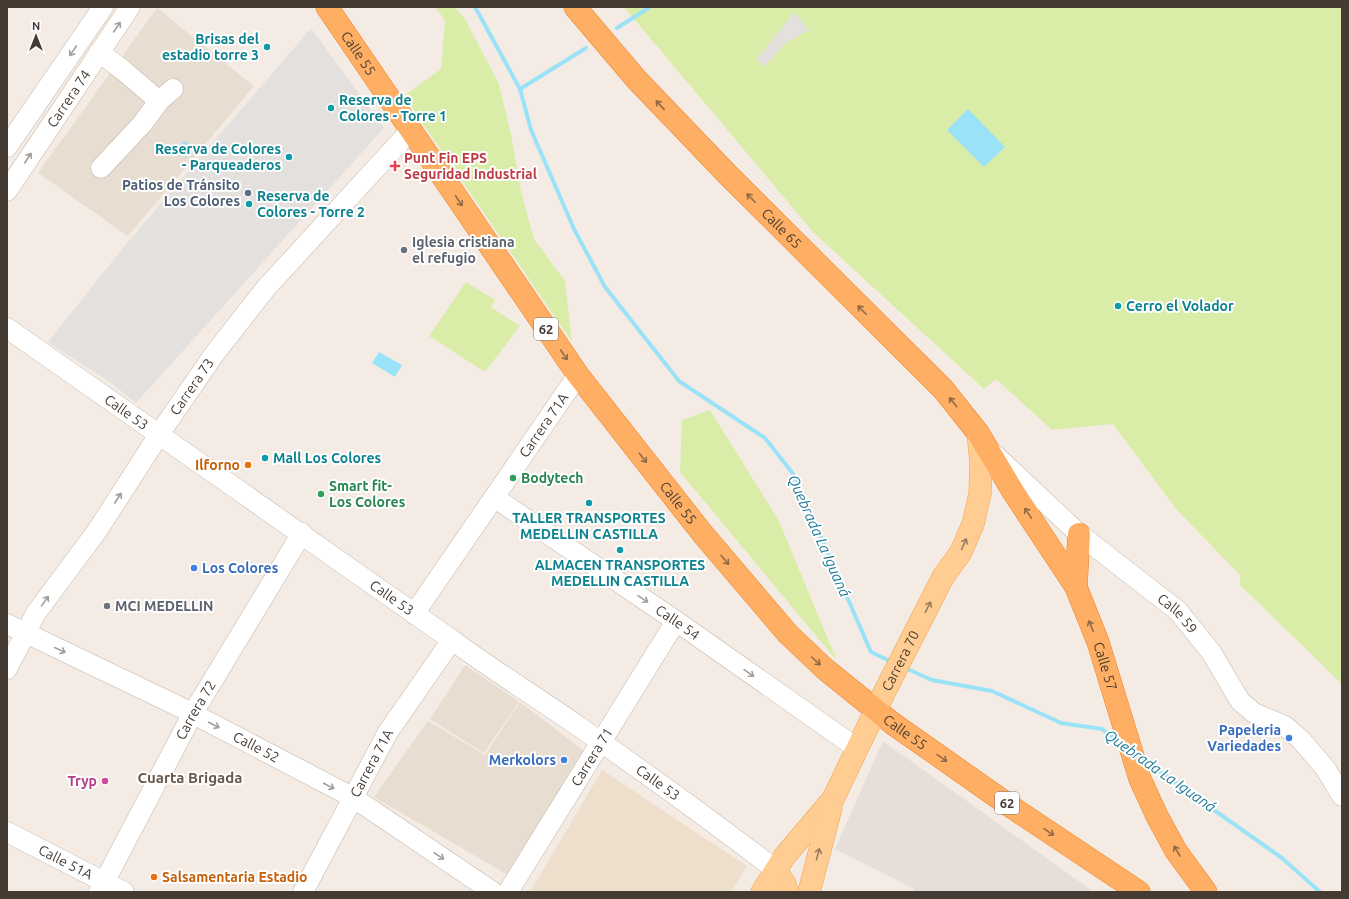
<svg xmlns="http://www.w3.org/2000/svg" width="1349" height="899" viewBox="0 0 1349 899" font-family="Ubuntu,sans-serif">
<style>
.residential{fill:#e8ddd1}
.industrial{fill:#e5ded9}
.education{fill:#eedecc}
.green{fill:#daeda8}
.parking{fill:#e4e0dd}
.water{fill:#99e2f7}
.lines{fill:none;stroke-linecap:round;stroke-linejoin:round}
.stream{stroke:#99e2f7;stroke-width:4}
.minor-casing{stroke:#c3b5a8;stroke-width:21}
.major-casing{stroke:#efa656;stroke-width:23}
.highway-casing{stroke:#ed7f25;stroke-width:23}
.minor{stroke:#fff;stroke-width:20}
.major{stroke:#ffcc91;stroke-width:22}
.highway{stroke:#ffaf63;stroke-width:22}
.oneway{stroke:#a29d99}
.oneway2{stroke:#906946}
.oneway3{stroke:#997c5d}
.culture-dot{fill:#0f9aa8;stroke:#fff;stroke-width:1.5}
.health-dot{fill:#e0444e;stroke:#fff;stroke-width:1.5}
.service-dot{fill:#5c6f8a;stroke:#fff;stroke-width:1.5}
.worship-dot{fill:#6b7280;stroke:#fff;stroke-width:1.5}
.food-dot{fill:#e8710a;stroke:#fff;stroke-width:1.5}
.leisure-dot{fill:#2e9e5b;stroke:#fff;stroke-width:1.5}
.shop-dot{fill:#3f7fe0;stroke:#fff;stroke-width:1.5}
.hotel-dot{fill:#d1479c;stroke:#fff;stroke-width:1.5}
.labels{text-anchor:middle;stroke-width:4;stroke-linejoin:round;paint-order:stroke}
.shield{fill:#fff;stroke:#7e7670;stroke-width:1}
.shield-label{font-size:13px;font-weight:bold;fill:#463b33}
.culture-label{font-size:14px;font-weight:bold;fill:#0d838f;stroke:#fff;text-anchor:start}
.street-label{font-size:14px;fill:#463b33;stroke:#fff}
.health-label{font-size:14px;font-weight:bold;fill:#be3a42;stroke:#fff;text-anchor:start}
.service-label{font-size:14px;font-weight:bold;fill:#4e5e75;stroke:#fff;text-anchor:end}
.worship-label{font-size:14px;font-weight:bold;fill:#5b616d;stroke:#fff;text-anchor:start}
.food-label{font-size:14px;font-weight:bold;fill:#c56008;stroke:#fff;text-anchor:end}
.leisure-label{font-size:14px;font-weight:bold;fill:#27864d;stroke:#fff;text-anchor:start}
.shop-label{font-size:14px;font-weight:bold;fill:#366cbe;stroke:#fff;text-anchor:end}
.hotel-label{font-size:14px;font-weight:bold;fill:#b23c85;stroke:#fff;text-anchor:end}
.water-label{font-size:15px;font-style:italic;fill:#1f7c9b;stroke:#fff}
.neighbourhood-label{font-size:15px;font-weight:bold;fill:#6a5749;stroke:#fff}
</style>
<rect width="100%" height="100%" fill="#f4ece4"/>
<!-- residential -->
<g class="residential">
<path d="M157 8 254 86 128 236 38 173Z"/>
<path d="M465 665 519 702 484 753 430 719Z"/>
<path d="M520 702 588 754 508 875 374 797 428 721 485 755Z"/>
</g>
<!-- industrial -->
<path class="industrial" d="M883 741 1094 892H913L914 889 835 849Z"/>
<!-- education -->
<path class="education" d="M602 770 747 866 731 892H530Z"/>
<!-- green -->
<g class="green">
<path d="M435 7H455L465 19 499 84 511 134 521 191 534 239 565 281 572 342 404 96 441 69 445 20Z"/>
<path d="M624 7H1342V684L1240 585V575L1176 509 1113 424 1052 430 996 379 984 389 814 233Z"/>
<path d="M466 282 495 300 491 307 520 326 485 372 429 336Z"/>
<path d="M710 410 779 521 837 661 680 472 682 420Z"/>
</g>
<!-- parking -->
<g class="parking">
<path d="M794 12 809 30 786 43 764 67 757 59Z"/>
<path d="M311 28 384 128 136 403 114 385 48 342 122 249Z"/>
</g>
<!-- water -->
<g class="water">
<path d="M968 109 1005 147 984 167 947 130Z"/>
<path d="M185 141 190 145 189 153 186 157 177 155 176 148Z"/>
<path d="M379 352 402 365 395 377 372 363Z"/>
</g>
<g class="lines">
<!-- stream -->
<g class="stream">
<path d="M475 7 520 89 531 130 574 229 605 287 679 381 765 438 794 475 871 652 892 662"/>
<path d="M617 28 650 7"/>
<path d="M520 89 586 48"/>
<path d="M903 667 932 680 992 691 1061 723 1102 729 1121 743"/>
<path d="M1142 759 1282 858 1320 892"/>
</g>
<!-- minor casing -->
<g class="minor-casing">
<g id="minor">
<path d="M99 52 124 71 159 101"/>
<path d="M7 147 103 7"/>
<path d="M101 168 143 123 159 101 173 89"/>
<path id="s1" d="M7 191 130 7"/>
<path id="s2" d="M7 328C155 433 304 535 452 640 494 671 538 698 581 728 647 774 712 821 776 870"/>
<path id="s3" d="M995 455 1079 534 1178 611 1211 652 1240 701 1254 713 1285 726 1301 740 1325 768 1342 796"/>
<path id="s4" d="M495 498 676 621 858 749"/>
<path id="s5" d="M414 614 578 375"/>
<path id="s6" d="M7 624 180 707 354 798 493 892"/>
<path id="s7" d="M7 669 36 613 97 531 162 430 215 353 266 288 411 130"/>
<path id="s8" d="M7 832 124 892"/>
<path id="s9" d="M99 892 193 713 302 533"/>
<path id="s10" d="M303 892 388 732 452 640"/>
<path id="s11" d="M508 892 676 621"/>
</g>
</g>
<!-- major casing -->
<g class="major-casing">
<g id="major">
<path d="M776 870 785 884 787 892"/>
<path id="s12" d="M762 892 784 857 833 799 885 691 943 577 961 552 973 524 980 494 981 463 978 433"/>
<path d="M809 892 831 808"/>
</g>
</g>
<!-- highway casing -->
<g class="highway-casing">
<g id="highway">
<path id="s13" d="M327 7 578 375 702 533 788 634 825 669 892 723 1013 808 1139 892"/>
<path id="s14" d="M575 7 637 80 730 177 943 389 978 433 1014 493 1076 587 1098 642 1140 779 1157 816 1176 851 1206 892"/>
<path d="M1076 587 1079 534"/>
</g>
</g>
<!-- minor -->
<use href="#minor" class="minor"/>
<!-- major -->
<use href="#major" class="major"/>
<!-- highway -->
<use href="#highway" class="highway"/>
</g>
<!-- one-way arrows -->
<defs><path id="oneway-shaft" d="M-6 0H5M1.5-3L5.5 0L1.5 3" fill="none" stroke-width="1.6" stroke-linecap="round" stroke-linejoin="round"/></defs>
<g class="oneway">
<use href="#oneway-shaft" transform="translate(117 27) rotate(-56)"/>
<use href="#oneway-shaft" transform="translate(73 51) rotate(124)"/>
<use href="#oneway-shaft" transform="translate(28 158) rotate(-57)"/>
<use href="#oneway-shaft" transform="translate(118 498) rotate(-57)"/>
<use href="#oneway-shaft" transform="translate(643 599) rotate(34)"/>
<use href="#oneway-shaft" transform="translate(45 601) rotate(-54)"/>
<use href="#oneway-shaft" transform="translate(60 650) rotate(25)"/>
<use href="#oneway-shaft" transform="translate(749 673) rotate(35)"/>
<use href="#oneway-shaft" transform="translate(214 725) rotate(28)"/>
<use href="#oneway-shaft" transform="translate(329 786) rotate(28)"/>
<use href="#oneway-shaft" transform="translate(439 856) rotate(34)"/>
</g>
<g class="oneway2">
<use href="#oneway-shaft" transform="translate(660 105) rotate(-133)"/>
<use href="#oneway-shaft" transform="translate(751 198) rotate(-135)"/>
<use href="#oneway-shaft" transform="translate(459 201) rotate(56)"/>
<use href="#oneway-shaft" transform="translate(862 310) rotate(-135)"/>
<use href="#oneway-shaft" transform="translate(564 355) rotate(56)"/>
<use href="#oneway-shaft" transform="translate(953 402) rotate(-129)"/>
<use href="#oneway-shaft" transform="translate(643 458) rotate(52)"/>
<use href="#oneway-shaft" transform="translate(1028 513) rotate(-124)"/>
<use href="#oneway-shaft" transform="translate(725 560) rotate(50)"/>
<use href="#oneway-shaft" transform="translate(1091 626) rotate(-113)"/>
<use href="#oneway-shaft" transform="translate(816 661) rotate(42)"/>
<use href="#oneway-shaft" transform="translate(942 758) rotate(35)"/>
<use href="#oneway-shaft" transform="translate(1049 832) rotate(34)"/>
<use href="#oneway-shaft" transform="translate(1177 851) rotate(-122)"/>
</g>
<g class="oneway3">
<use href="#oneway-shaft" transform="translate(964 544) rotate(-66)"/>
<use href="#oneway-shaft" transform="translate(928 607) rotate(-63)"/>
<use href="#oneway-shaft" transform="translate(818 854) rotate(-75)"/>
</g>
<!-- markers -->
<g class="culture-dot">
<circle cx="267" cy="47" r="4"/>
<circle cx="331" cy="108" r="4"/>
<circle cx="289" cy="157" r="4"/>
<circle cx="249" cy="204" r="4"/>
<circle cx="1118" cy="306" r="4"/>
<circle cx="265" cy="458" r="4"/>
<circle cx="589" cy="503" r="4"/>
<circle cx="620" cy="550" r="4"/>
</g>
<path class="health-dot" d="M393 160h4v4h4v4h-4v4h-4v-4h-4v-4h4z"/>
<circle class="service-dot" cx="248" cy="193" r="4"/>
<g class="worship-dot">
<circle cx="404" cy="250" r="4"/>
<circle cx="107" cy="606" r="4"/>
</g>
<g class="food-dot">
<circle cx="248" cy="465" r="4"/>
<circle cx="154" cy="877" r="4"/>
</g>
<g class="leisure-dot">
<circle cx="513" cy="478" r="4"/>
<circle cx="321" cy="494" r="4"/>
</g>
<g class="shop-dot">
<circle cx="194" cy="568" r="4"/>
<circle cx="1289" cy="738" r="4"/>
<circle cx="564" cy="760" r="4"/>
</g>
<circle class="hotel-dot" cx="105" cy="781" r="4"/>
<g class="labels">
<!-- shield labels -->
<g class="shield">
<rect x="534" y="318" width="24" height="22" rx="3"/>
<rect x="995" y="792" width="24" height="22" rx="3"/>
</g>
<g class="shield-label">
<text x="546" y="334">62</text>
<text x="1007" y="808">62</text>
</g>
<!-- culture labels -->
<g class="culture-label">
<text x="259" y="44" text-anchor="end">Brisas del<tspan x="259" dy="16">estadio torre 3</tspan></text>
<text x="339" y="105">Reserva de<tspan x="339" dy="16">Colores - Torre 1</tspan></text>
<text x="281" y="154" text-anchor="end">Reserva de Colores<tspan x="281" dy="16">- Parqueaderos</tspan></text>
<text x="257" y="201">Reserva de<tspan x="257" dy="16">Colores - Torre 2</tspan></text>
<text x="1126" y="311">Cerro el Volador</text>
<text x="273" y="463">Mall Los Colores</text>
<text x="589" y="523" text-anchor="middle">TALLER TRANSPORTES<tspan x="589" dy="16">MEDELLIN CASTILLA</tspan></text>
<text x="620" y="570" text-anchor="middle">ALMACEN TRANSPORTES<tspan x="620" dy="16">MEDELLIN CASTILLA</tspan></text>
</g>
<!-- street labels -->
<g class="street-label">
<text dy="5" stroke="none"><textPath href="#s13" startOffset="56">Calle 55</textPath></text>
<text dy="5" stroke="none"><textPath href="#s1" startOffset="111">Carrera 74</textPath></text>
<text dy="5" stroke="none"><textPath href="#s14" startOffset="303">Calle 65</textPath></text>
<text dy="5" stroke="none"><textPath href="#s7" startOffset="338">Carrera 73</textPath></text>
<text dy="5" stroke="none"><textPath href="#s2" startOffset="146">Calle 53</textPath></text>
<text dy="5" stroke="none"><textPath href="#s5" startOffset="229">Carrera 71A</textPath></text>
<text dy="5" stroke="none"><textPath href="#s13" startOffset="608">Calle 55</textPath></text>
<text dy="5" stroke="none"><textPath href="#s2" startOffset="470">Calle 53</textPath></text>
<text dy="5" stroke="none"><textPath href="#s3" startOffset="242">Calle 59</textPath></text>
<text dy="5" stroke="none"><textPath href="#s4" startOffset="221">Calle 54</textPath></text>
<text dy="5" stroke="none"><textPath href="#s12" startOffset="271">Carrera 70</textPath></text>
<text dy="5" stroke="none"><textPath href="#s14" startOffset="854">Calle 57</textPath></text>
<text dy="5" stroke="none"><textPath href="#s9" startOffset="206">Carrera 72</textPath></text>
<text dy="5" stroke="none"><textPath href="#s13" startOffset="932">Calle 55</textPath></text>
<text dy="5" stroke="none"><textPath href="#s6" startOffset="278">Calle 52</textPath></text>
<text dy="5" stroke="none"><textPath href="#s11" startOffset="159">Carrera 71</textPath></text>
<text dy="5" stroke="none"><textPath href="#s10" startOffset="146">Carrera 71A</textPath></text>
<text dy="5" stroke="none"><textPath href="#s2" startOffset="794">Calle 53</textPath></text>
<text dy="5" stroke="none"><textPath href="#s8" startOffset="66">Calle 51A</textPath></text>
</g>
<!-- health labels -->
<g class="health-label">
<text x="404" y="163">Punt Fin EPS<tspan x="404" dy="16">Seguridad Industrial</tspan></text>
</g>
<!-- service labels -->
<g class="service-label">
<text x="240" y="190">Patios de Tránsito<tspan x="240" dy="16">Los Colores</tspan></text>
</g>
<!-- worship labels -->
<g class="worship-label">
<text x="412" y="247">Iglesia cristiana<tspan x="412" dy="16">el refugio</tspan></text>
<text x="115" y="611">MCI MEDELLIN</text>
</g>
<!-- food labels -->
<g class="food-label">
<text x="240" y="470">Ilforno</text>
<text x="162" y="882" text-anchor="start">Salsamentaria Estadio</text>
</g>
<!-- leisure labels -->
<g class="leisure-label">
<text x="521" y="483">Bodytech</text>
<text x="329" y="491">Smart fit-<tspan x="329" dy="16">Los Colores</tspan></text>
</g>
<!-- shop labels -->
<g class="shop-label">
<text x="202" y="573" text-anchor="start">Los Colores</text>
<text x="1281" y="735">Papeleria<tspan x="1281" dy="16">Variedades</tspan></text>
<text x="556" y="765">Merkolors</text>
</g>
<!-- hotel labels -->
<g class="hotel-label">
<text x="97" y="786">Tryp</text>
</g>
<!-- water labels -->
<g class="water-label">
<text transform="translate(819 536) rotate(66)" y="5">Quebrada La Iguaná</text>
<text transform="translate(1160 771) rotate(35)" y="5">Quebrada La Iguaná</text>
</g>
<!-- neighbourhood labels -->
<g class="neighbourhood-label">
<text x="190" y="783">Cuarta Brigada</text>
</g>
</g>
<!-- border -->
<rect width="1349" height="899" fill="none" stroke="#463b33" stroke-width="16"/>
<!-- north arrow -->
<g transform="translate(36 36)" stroke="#ffffff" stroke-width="3" paint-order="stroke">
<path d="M0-3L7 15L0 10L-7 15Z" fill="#463b33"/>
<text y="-6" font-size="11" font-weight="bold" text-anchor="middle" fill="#463b33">N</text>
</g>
</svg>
